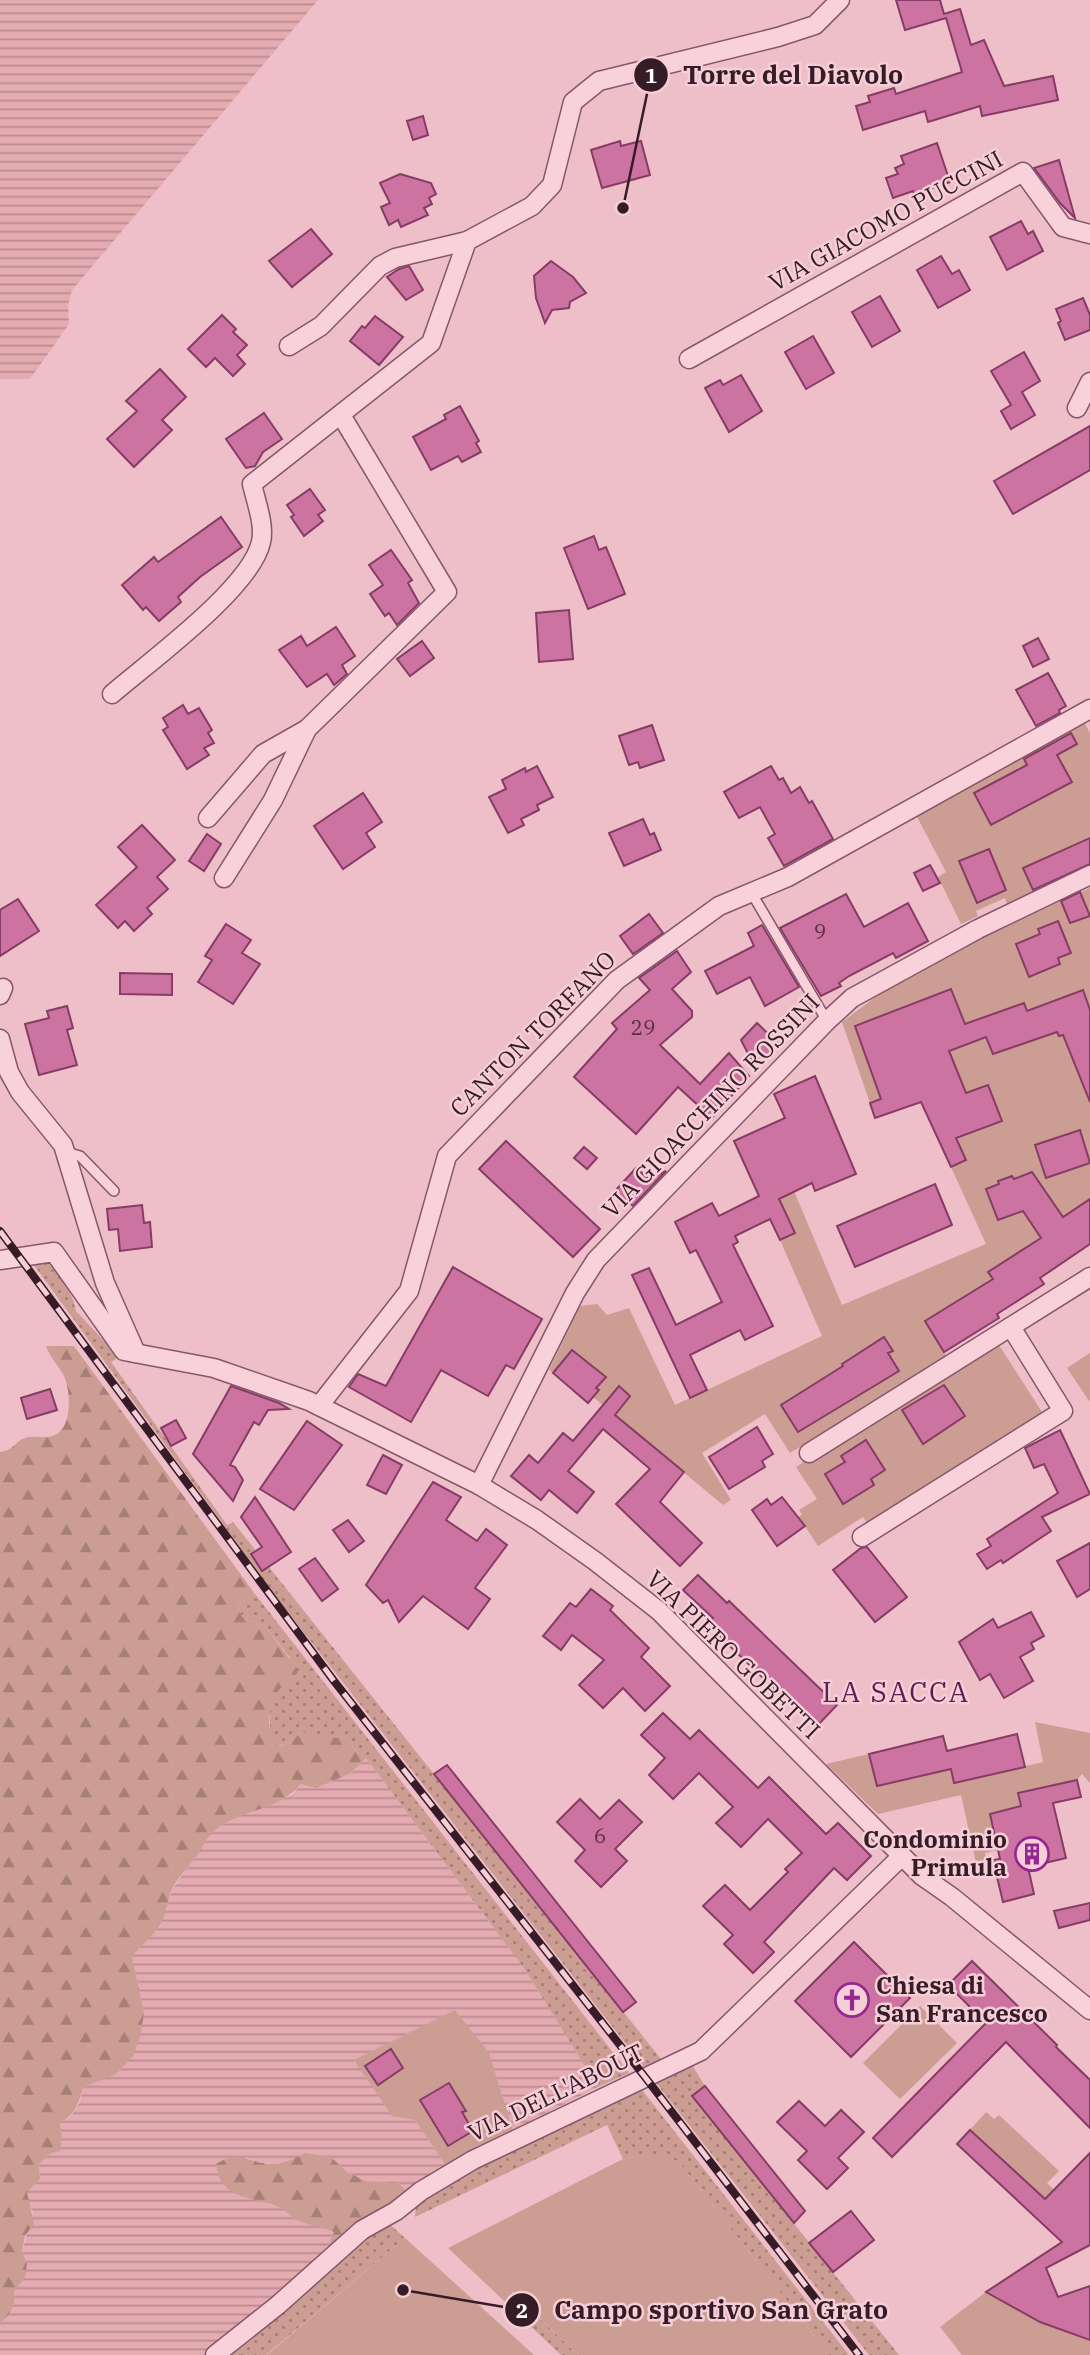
<svg xmlns="http://www.w3.org/2000/svg" width="1090" height="2355" viewBox="0 0 1090 2355" font-family="'IBM Plex Serif',serif">
<style>
.farmland{fill:url(#farmland-rules)}
.grass{fill:url(#grass-dots)}
.forest{fill:url(#forest-firs)}
.park{fill:#cc9d92}
.building{fill:#cd73a2;stroke:#863c64;stroke-width:2}
.lines{fill:none;stroke-linecap:round;stroke-linejoin:round}
.service-casing{stroke:#86576a;stroke-width:12}
.minor-casing{stroke:#86576a;stroke-width:21}
.service{stroke:#f9d1db;stroke-width:9}
.minor{stroke:#f9d1db;stroke-width:18}
.rail-casing{stroke:#351c27;stroke-width:8}
.rail{stroke:#f5ced7;stroke-width:5;stroke-dasharray:16;stroke-linecap:butt}
.labels{text-anchor:middle;stroke-width:5;stroke-linejoin:round;paint-order:stroke}
.number-label{font-size:21px;fill:#5b3246}
.street-label{font-size:24px;fill:#351c27;stroke:#f5ced7}
.poi-label{font-size:24px;font-weight:bold;fill:#351c27;stroke:#f5ced7;text-anchor:end}
.quarter-label{font-size:28px;letter-spacing:2px;fill:#621b4f;stroke:#f5ced7}
.leader{fill:none;stroke:#351c27;stroke-width:2.5}
.callout-dot{fill:#351c27;stroke:#f5ced7;stroke-width:2.5}
.mark-label{font-size:21px;text-anchor:middle;font-weight:bold;fill:#fff}
.callout-label{font-size:26px;text-anchor:middle;font-weight:bold;fill:#351c27;stroke:#f5ced7;stroke-width:5;stroke-linejoin:round;paint-order:stroke}
</style>
<defs>
<pattern id="farmland-rules" width="6" height="5" patternUnits="userSpaceOnUse" patternTransform="scale(1.75)"><rect width="6" height="5" fill="#e4abb1"/><path d="M0 2.5h6" fill="none" stroke="#ba8a90"/></pattern>
<pattern id="grass-dots" width="8" height="8" patternUnits="userSpaceOnUse" patternTransform="scale(1.75)"><rect width="8" height="8" fill="#cc9d92"/><path d="M2 2h.1M6 6h.1" fill="none" stroke="#a67f77" stroke-width="1.8" stroke-linecap="round"/></pattern>
<pattern id="forest-firs" width="22" height="20" patternUnits="userSpaceOnUse" patternTransform="scale(1.75)"><rect width="22" height="20" fill="#cc9d92"/><path d="M5 1l3.5 6h-7zM16 11l3.5 6h-7z" fill="#a67f77"/></pattern>
</defs>
<rect width="100%" height="100%" fill="#eebec9"/>
<!-- farmland -->
<g class="farmland">
<path d="M0 0H318L72 290 68 305 69 324 30 379H0Z"/>
<path d="M366 1758 524 1968 598 2087 513 2130 488 2053 454 2011 354 2060 415 2120 446 2166 407 2192 398 2182 366 2181 347 2172 331 2157 274 2164 257 2162 246 2157 266 2203 283 2208 289 2214 335 2233 338 2250 205 2355H0V2323L7 2317 14 2292 27 2264 22 2252 33 2212 28 2203 27 2192 40 2179 39 2164 51 2153 62 2137 60 2123 71 2116 80 2102 83 2087 92 2082 144 2013 132 1957 141 1944 160 1926 172 1890 211 1833 229 1820 292 1795 301 1784 335 1779 351 1773Z"/>
</g>
<!-- grass -->
<g class="grass">
<path d="M45 1262C58 1266 74 1297 76 1311L119 1357 111 1362 227 1525 233 1522 661 2059 644 2067 273 1593 34 1265Z"/>
<path d="M255 1594 629 2073 598 2087 524 1968 366 1758 355 1750 346 1737C333 1741 315 1733 301 1732 293 1740 286 1746 274 1746L270 1738V1705L273 1695 286 1683 290 1658 265 1626 242 1617 238 1605Z"/>
<path d="M689 2060 705 2086 692 2096 899 2355H869L653 2079Z"/>
<path d="M639 2086 849 2355H829L678 2161 639 2155 623 2159 607 2125 415 2217 416 2205 420 2198Z"/>
<path d="M387 2222 405 2238 266 2355H230Z"/>
<path d="M511 2291 578 2355H561L502 2299Z"/>
</g>
<!-- forest -->
<g class="forest">
<path d="M46 1346H74L255 1594 238 1605 242 1617 265 1626 298 1670 294 1681 286 1683 273 1696C269 1710 267 1732 274 1746 286 1747 293 1740 301 1732 317 1731 332 1741 346 1737L355 1750 366 1758 351 1773 316 1788 301 1784C276 1813 240 1808 213 1832 206 1838 203 1847 198 1854 189 1866 179 1876 172 1889 167 1900 167 1914 160 1925 153 1937 140 1945 132 1957L144 2013 140 2037 133 2056 116 2074 83 2087C79 2104 75 2114 60 2123L62 2137 60 2151 51 2153 39 2164 40 2179 27 2192 34 2224 25 2236 22 2251 27 2264 25 2277 14 2292C16 2305 11 2314 0 2323V1452C15 1450 15 1440 28 1437 37 1436 46 1439 55 1435 73 1427 71 1389 63 1374 57 1364 50 1357 46 1346Z"/>
<path d="M305 2153 331 2157 347 2172 366 2181 398 2182 407 2192 333 2249 330 2241 334 2232C322 2227 309 2225 297 2220 290 2216 286 2210 279 2207 253 2196 220 2201 216 2164 221 2161 227 2158 232 2157 241 2155 247 2159 255 2161 274 2168 289 2162 305 2153Z"/>
</g>
<!-- park -->
<g class="park">
<path d="M1084 722 1090 733V838L1023 868 1034 893 1007 904 1005 898 976 911 978 916 961 924 938 877 946 872 915 813Z"/>
<path d="M1090 888V1208L1041 1238 993 1279 925 1321 948 1359 790 1453 765 1414 702 1453 731 1500 723 1505 593 1397 599 1390 596 1388 605 1377 573 1350 553 1373 549 1370 580 1306 597 1304 607 1315 629 1308 675 1405 822 1336 780 1240 794 1233 779 1199 794 1191 842 1305 986 1244 951 1167 966 1159 926 1071 898 1093 870 1103 842 1022 892 985 905 981 1001 928Z"/>
<path d="M995 1339 1042 1412 868 1524 863 1517 818 1546 799 1517 802 1514 799 1510 817 1499 796 1467Z"/>
<path d="M1090 1353V1400L1089 1401 1067 1368Z"/>
<path d="M1035 1722 1090 1733V1783L1082 1774 1077 1780 1019 1793 1021 1806 990 1814 998 1850 985 1853 987 1865 977 1868 961 1795 878 1814 826 1764 869 1754 877 1786 951 1769 955 1783 1043 1762Z"/>
<path d="M920 2006 957 2043 900 2099 863 2063Z"/>
<path d="M455 2010 489 2053 513 2130 475 2147 446 2166 415 2120 392 2116 354 2060Z"/>
<path d="M986 2112 994 2119 999 2115 1059 2171 1047 2183 1054 2190 1045 2199 970 2130Z"/>
<path d="M639 2155 666 2157 678 2161 829 2355H578L512 2291 502 2299 448 2248 623 2159Z"/>
<path d="M405 2238 534 2355H266H267Z"/>
<path d="M986 2292 1040 2322 1090 2341V2355H962L940 2327Z"/>
</g>
<!-- building -->
<g class="building">
<path d="M896 0H940L944 14 960 9 971 45 984 40 1004 86 1053 76 1058 100 982 116 980 106 928 122 925 111 863 130 856 106 870 102 868 96 894 88 896 94 962 72 946 18 905 30Z"/>
<path d="M423 116 428 135 413 140 407 121Z"/>
<path d="M620 141 621 146 641 141 650 175 602 188 591 150Z"/>
<path d="M937 143 950 182 914 194 913 191 893 198 886 178 898 174 895 168 904 164 901 156Z"/>
<path d="M1059 160 1075 218 1060 203 1034 168Z"/>
<path d="M400 174 431 183 436 194 429 198 432 204 424 208 428 215 401 227 398 220 389 225 381 207 390 203 380 183Z"/>
<path d="M1021 221 1028 234 1033 231 1043 251 1007 270 990 237Z"/>
<path d="M311 229 332 254 292 287 269 261Z"/>
<path d="M941 256 952 274 959 270 970 290 938 308 917 270Z"/>
<path d="M551 261 573 277 586 293 570 302 569 308 552 310 545 323 536 298 534 276Z"/>
<path d="M409 266 423 290 406 300 387 277 399 269Z"/>
<path d="M880 296 900 331 872 347 852 312Z"/>
<path d="M1083 298 1090 315V330L1065 340 1058 323 1061 321 1056 309Z"/>
<path d="M222 315 236 329 233 332 247 345 237 355 245 364 233 376 215 358 206 367 188 349Z"/>
<path d="M375 316 403 337 379 365 350 341 362 326 365 328Z"/>
<path d="M813 336 834 373 806 389 785 352Z"/>
<path d="M1024 352 1040 381 1022 392 1035 415 1011 429 1001 411 1011 405 991 371Z"/>
<path d="M160 369 186 397 162 420 172 430 134 467 107 439 137 411 126 401Z"/>
<path d="M741 375 762 411 729 432 705 388 720 380 723 385Z"/>
<path d="M460 406 479 441 476 443 481 452 462 462 458 456 431 470 413 437 446 419 444 415Z"/>
<path d="M264 413 282 439 263 452 255 466 246 468 226 439Z"/>
<path d="M1090 426V470L1013 514 994 481Z"/>
<path d="M310 489 325 510 318 515 323 521 304 536 291 517 294 515 287 505Z"/>
<path d="M221 517 242 547 200 577 178 597 181 602 159 621 146 607 143 610 122 585 154 557 158 562Z"/>
<path d="M594 536 599 550 606 547 625 594 588 609 564 548Z"/>
<path d="M391 550 412 580 408 583 419 603 397 625 389 613 385 616 370 594 383 585 369 565Z"/>
<path d="M569 610 573 659 539 662 536 613Z"/>
<path d="M336 627 355 656 342 665 347 674 334 685 327 674 307 687 279 650 301 636 307 646Z"/>
<path d="M1038 638 1049 659 1033 667 1023 646Z"/>
<path d="M422 641 434 658 410 676 397 659Z"/>
<path d="M1048 673 1066 706 1059 710 1060 713 1036 726 1016 690Z"/>
<path d="M183 705 188 714 199 708 212 730 208 733 214 743 204 748 209 755 187 769 163 730 168 727 163 718Z"/>
<path d="M652 725 664 760 640 768 638 762 629 765 619 736Z"/>
<path d="M1071 733 1077 744 1057 755 1072 782 991 825 974 793 1027 765 1024 759Z"/>
<path d="M537 766 553 797 537 805 539 810 521 819 524 825 508 833 489 797 506 789 502 780 525 768 526 772Z"/>
<path d="M771 766 779 780 783 778 791 793 800 787 809 803 812 801 833 839 784 866 768 838 775 834 760 807 739 818 724 792Z"/>
<path d="M363 793 382 822 366 833 375 847 343 869 314 826Z"/>
<path d="M643 819 650 835 654 833 661 850 624 866 609 833Z"/>
<path d="M142 825 175 860 157 877 168 889 147 908 152 914 134 931 125 921 118 928 96 905 137 867 118 847Z"/>
<path d="M207 834 221 844 204 871 189 861Z"/>
<path d="M1090 838V864L1033 890 1023 868Z"/>
<path d="M989 849 1006 890 977 903 959 861Z"/>
<path d="M930 865 940 883 923 891 914 873Z"/>
<path d="M1080 892 1090 916 1070 923 1061 901Z"/>
<path d="M846 894 864 927 908 903 928 941 896 958 893 953 849 976 839 983 841 986 821 996 780 928Z"/>
<path d="M18 899 39 931 0 956V910Z"/>
<path d="M649 914 663 933 633 954 620 936Z"/>
<path d="M1058 921 1071 953 1058 958 1060 964 1029 977 1016 944 1040 934 1038 929Z"/>
<path d="M226 924 251 940 242 953 260 964 233 1004 198 982 212 960 205 956Z"/>
<path d="M762 925 799 987 765 1006 750 977 717 994 705 971 754 946 748 933Z"/>
<path d="M677 951 691 972 672 989 692 1011V1017L660 1045 700 1084 729 1053 749 1076 712 1118 678 1087 636 1134 574 1077 617 1029 612 1023 650 990 639 978Z"/>
<path d="M120 973 172 974V995L120 994Z"/>
<path d="M951 989 965 1024 1024 1003 1027 1011 1083 990 1090 1010V1102L1063 1035 1059 1036 1057 1032 993 1054 986 1037 949 1051 966 1093 988 1085 1002 1121 956 1138 966 1160 951 1167 921 1102 875 1118 870 1103 881 1099 855 1026Z"/>
<path d="M67 1006 73 1028 67 1030 77 1065 39 1075 25 1024 49 1018 47 1011Z"/>
<path d="M757 1023 779 1044 756 1069 741 1040Z"/>
<path d="M815 1076 856 1174 815 1191 812 1183 779 1199 795 1233 780 1240 770 1219 735 1236 738 1242 733 1245 773 1326 745 1340 740 1330 690 1355 707 1390 690 1398 632 1275 649 1268 676 1325 722 1302 696 1250 690 1253 675 1222 712 1203 719 1216 759 1196 734 1141 785 1118 774 1094Z"/>
<path d="M1080 1130 1090 1163 1046 1178 1035 1145Z"/>
<path d="M506 1141 600 1229 573 1257 479 1169Z"/>
<path d="M584 1147 597 1158 587 1169 574 1158Z"/>
<path d="M636 1168 649 1179 666 1171 633 1206 615 1191Z"/>
<path d="M1032 1172 1063 1217 1090 1199V1244L1040 1278 1044 1284 997 1314 999 1318 944 1352 925 1321 993 1279 988 1272 1041 1238 1023 1211 998 1220 986 1189 999 1184 998 1181 1012 1176 1014 1179Z"/>
<path d="M935 1184 952 1225 855 1267 837 1226Z"/>
<path d="M142 1205 144 1223 150 1222 152 1247 120 1251 118 1229 109 1230 107 1209Z"/>
<path d="M453 1267 542 1319 514 1369 506 1365 488 1396 441 1370 411 1422 349 1387 358 1374 386 1386Z"/>
<path d="M884 1337 893 1351 888 1353 899 1371 798 1432 781 1405 843 1366 842 1364Z"/>
<path d="M572 1350 606 1377 596 1388 599 1390 588 1403 553 1373Z"/>
<path d="M944 1385 965 1416 923 1444 902 1410Z"/>
<path d="M231 1386 279 1403 289 1409 268 1410 259 1425 254 1422 230 1465 235 1467 243 1480 233 1501 193 1454Z"/>
<path d="M619 1386 630 1396 615 1415 684 1472 660 1502 702 1543 680 1566 616 1504 650 1469 603 1429 568 1471 594 1492 577 1513 549 1490 541 1500 511 1476 529 1455 538 1463 563 1433 573 1441Z"/>
<path d="M50 1389 57 1410 27 1419 21 1398Z"/>
<path d="M176 1420 186 1438 171 1446 161 1428Z"/>
<path d="M307 1421 342 1445 294 1510 260 1489Z"/>
<path d="M757 1427 773 1454 762 1461 765 1467 729 1489 709 1457Z"/>
<path d="M1060 1430 1090 1494 1042 1517 1051 1531 1003 1563 1001 1560 987 1569 977 1554 991 1546 987 1539 1058 1493 1044 1464 1034 1468 1025 1448Z"/>
<path d="M866 1440 885 1470 871 1479 874 1485 843 1504 825 1474 845 1462 841 1456Z"/>
<path d="M383 1455 402 1465 386 1494 367 1485Z"/>
<path d="M433 1482 461 1497 446 1520 477 1541 486 1529 507 1545 475 1588 490 1599 468 1629 423 1596 399 1622 388 1600 383 1603 366 1585Z"/>
<path d="M255 1497 291 1552 262 1571 251 1554 262 1547 241 1517Z"/>
<path d="M782 1497 805 1526 777 1546 752 1510 767 1499 771 1505Z"/>
<path d="M348 1520 364 1541 349 1552 333 1530Z"/>
<path d="M1090 1543V1589L1077 1597 1057 1561Z"/>
<path d="M867 1547 907 1597 875 1622 833 1570 861 1548Z"/>
<path d="M315 1558 338 1589 322 1601 299 1569Z"/>
<path d="M698 1575 727 1603 729 1601 837 1705 815 1728 707 1624 713 1618 683 1590Z"/>
<path d="M591 1589 613 1606 610 1610 649 1648 641 1657 670 1686 645 1711 623 1688 603 1708 579 1685 604 1660 572 1635 561 1650 543 1636 570 1603 576 1607Z"/>
<path d="M1031 1612 1044 1636 1031 1643 1034 1649 1020 1657 1033 1681 1004 1698 990 1674 980 1680 959 1642 993 1619 998 1628Z"/>
<path d="M663 1713 690 1739 699 1730 758 1788 769 1777 826 1834 838 1823 871 1856 847 1880 834 1868 764 1942 774 1952 753 1973 724 1944 733 1935 703 1906 725 1885 750 1910 788 1872 785 1869 802 1853 768 1819 741 1847 716 1823 733 1807 699 1773 673 1799 649 1775 665 1758 641 1735Z"/>
<path d="M1017 1734 1025 1767 954 1783 951 1769 877 1786 869 1754 943 1736 947 1751Z"/>
<path d="M447 1765 636 2002 623 2012 434 1774Z"/>
<path d="M1077 1780 1081 1797 1053 1803 1066 1858 1028 1867 1034 1894 1003 1902 993 1860 1000 1859 990 1814 1021 1806 1018 1793Z"/>
<path d="M580 1799 600 1819 619 1800 642 1822 615 1849 627 1861 601 1887 575 1861 585 1850 557 1822Z"/>
<path d="M1090 1903V1920L1059 1928 1054 1911Z"/>
<path d="M854 1942 910 1998 851 2057 795 2001Z"/>
<path d="M972 1961 1057 2045 1056 2047 1090 2080V2128L1006 2042 892 2157 873 2138 986 2023 948 1985Z"/>
<path d="M391 2049 403 2068 378 2085 365 2066Z"/>
<path d="M449 2083 466 2111 462 2112 473 2131 448 2146 420 2100Z"/>
<path d="M705 2086 805 2211 794 2223 692 2096Z"/>
<path d="M799 2101 825 2126 841 2110 864 2132 838 2158 848 2168 827 2189 798 2160 807 2151 777 2122Z"/>
<path d="M970 2130 1045 2199 1090 2153V2245L1046 2268 1058 2297 1090 2286V2340L1040 2322 986 2292 1062 2242 957 2144Z"/>
<path d="M851 2211 874 2240 833 2272 809 2243Z"/>
</g>
<g class="lines">
<!-- service casing -->
<g class="service-casing">
<g id="service">
<path d="M751 892 827 1021"/>
<path d="M66 1152 80 1156 114 1191"/>
</g>
</g>
<!-- minor casing -->
<g class="minor-casing">
<g id="minor">
<path d="M289 346 321 326 380 266 395 258 467 241"/>
<path d="M689 359 1023 172 1063 227 1090 234"/>
<path d="M1077 408 1090 382"/>
<path d="M112 694C149 662 251 588 261 542 265 525 256 502 252 484L431 343 467 241 532 206 552 185 573 102 599 81 778 37 815 25 840 0"/>
<path d="M208 818 263 754 307 729 447 592 341 415"/>
<path d="M224 878 273 800 307 729"/>
<path d="M0 995 3 988"/>
<path d="M0 1039 9 1072 20 1092 63 1145 105 1283 136 1353"/>
<path d="M0 1260 54 1252 124 1351 214 1368 309 1401 479 1485 537 1520 595 1561 659 1611 922 1876 952 1897 1090 2010"/>
<path d="M319 1406 409 1291 447 1156 617 980 719 906 788 877 1090 709"/>
<path d="M809 1453 1090 1277"/>
<path d="M479 1485 575 1293 596 1260 827 1021 852 998 978 929 1090 875"/>
<path d="M862 1537 1063 1411 1011 1327"/>
<path d="M215 2355 278 2305 362 2230 396 2211 421 2191 473 2160 701 2051 902 1856"/>
</g>
</g>
<!-- service -->
<use href="#service" class="service"/>
<!-- minor -->
<use href="#minor" class="minor"/>
<!-- rail casing -->
<g class="rail-casing">
<path id="rail" d="M0 1231 334 1681 645 2077 859 2355"/>
</g>
<!-- rail -->
<use href="#rail" class="rail"/>
</g>
<!-- icons -->
<defs>
<g id="building-ring" transform="scale(1.75)"><circle r="9.5" fill="#f5ced7" stroke="#962690" stroke-width="1.5"/><path d="M-4-6H4V6H1V3H-1V6H-4ZM-2.5-4.3h1.7v1.8h-1.7ZM.8-4.3h1.7v1.8H.8ZM-2.5-1h1.7V.8h-1.7ZM.8-1h1.7V.8H.8Z" fill="#962690"/></g>
<g id="church-ring" transform="scale(1.75)"><circle r="9.5" fill="#f5ced7" stroke="#962690" stroke-width="1.5"/><path d="M-1.2-6h2.4v3.5h3.3v2.4h-3.3V6h-2.4V-.1h-3.3v-2.4h3.3Z" fill="#962690"/></g>
</defs>
<g fill-rule="evenodd">
<use href="#building-ring" x="1032" y="1854"/>
<use href="#church-ring" x="852" y="2000"/>
</g>
<g class="labels">
<!-- number labels -->
<g class="number-label">
<text x="820" y="939">9</text>
<text x="643" y="1035">29</text>
<text x="600" y="1843">6</text>
</g>
<!-- street labels -->
<g class="street-label">
<text transform="translate(886 221) rotate(-29)" y="8">VIA GIACOMO PUCCINI</text>
<text transform="translate(533 1034) rotate(-45)" y="8">CANTON TORFANO</text>
<text transform="translate(711 1106) rotate(-46)" y="8">VIA GIOACCHINO ROSSINI</text>
<text transform="translate(733 1655) rotate(44)" y="8">VIA PIERO GOBETTI</text>
<text transform="translate(556 2093) rotate(-26)" y="8">VIA DELL'ABOUT</text>
</g>
<!-- poi labels -->
<g class="poi-label">
<text x="1007" y="1848">Condominio<tspan x="1007" dy="28">Primula</tspan></text>
<text x="876" y="1994" text-anchor="start">Chiesa di<tspan x="876" dy="28">San Francesco</tspan></text>
</g>
<!-- quarter labels -->
<g class="quarter-label">
<text x="896" y="1702">LA SACCA</text>
</g>
</g>
<!-- callouts -->
<path class="leader" d="M623 208L651 75M403 2290L522 2310"/>
<g class="callout-dot">
<circle cx="623" cy="208" r="7"/>
<circle cx="403" cy="2290" r="7"/>
<circle cx="651" cy="75" r="18"/>
<circle cx="522" cy="2310" r="18"/>
</g>
<g class="mark-label">
<text x="651" y="83">1</text>
<text x="522" y="2318">2</text>
</g>
<g class="callout-label">
<text x="793" y="84">Torre del Diavolo</text>
<text x="721" y="2319">Campo sportivo San Grato</text>
</g>
</svg>
